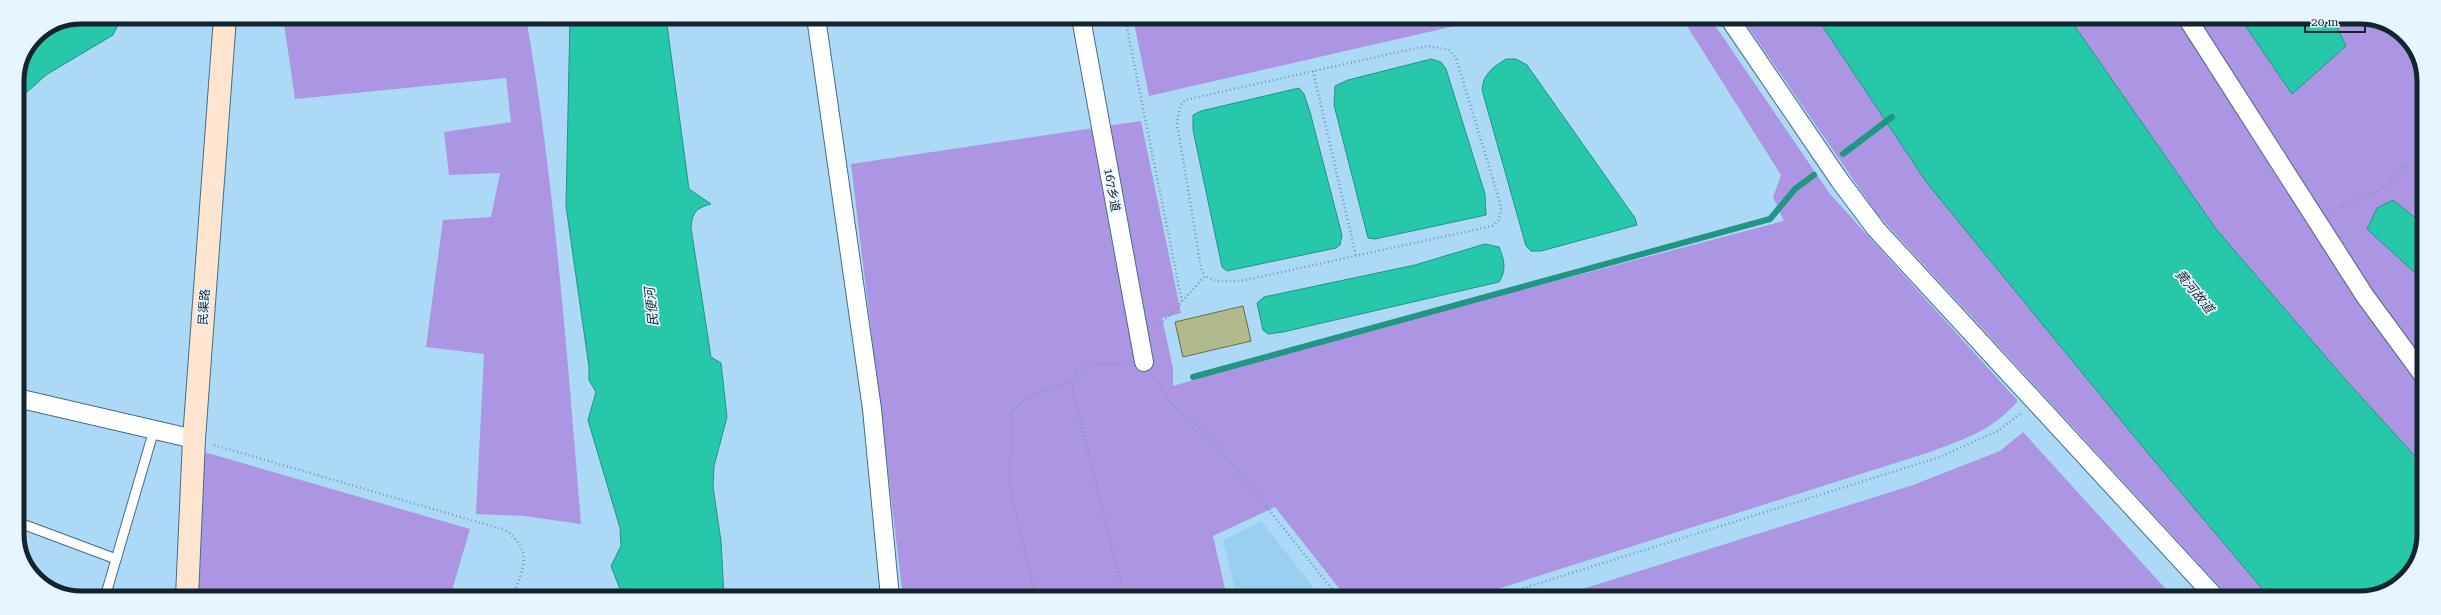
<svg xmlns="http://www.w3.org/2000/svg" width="2441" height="615" viewBox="0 0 2441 615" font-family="'Roboto Serif','Noto Sans SC',serif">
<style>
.built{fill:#99cef0}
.green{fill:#ac96e3}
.water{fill:#27c7aa;stroke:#219685}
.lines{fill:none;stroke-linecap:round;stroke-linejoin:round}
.stream{stroke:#219685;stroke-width:6}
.building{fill:#b1ba8c;stroke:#676f44}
.lane-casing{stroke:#446e88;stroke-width:11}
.street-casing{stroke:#446e88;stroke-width:20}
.secondary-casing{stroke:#446e88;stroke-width:24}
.path{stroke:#769ab1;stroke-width:2.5;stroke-dasharray:1 3;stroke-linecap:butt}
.lane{stroke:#fff;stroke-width:9}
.street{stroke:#fff;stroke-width:18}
.secondary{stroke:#ffe4d0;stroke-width:22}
.labels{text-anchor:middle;stroke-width:3.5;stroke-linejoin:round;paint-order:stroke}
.street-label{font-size:12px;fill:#12242e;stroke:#e7f5fe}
.water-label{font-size:13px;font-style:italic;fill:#18302a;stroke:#e7f5fe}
.rim{fill:none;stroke:#12242e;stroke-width:5}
</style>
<rect width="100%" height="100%" fill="#abd9f6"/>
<!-- built -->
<path class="built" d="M1262 521V522L1321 597H1237L1223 540Z"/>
<!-- green -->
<g class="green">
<path d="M283 17H526C555 184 567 355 581 524L524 516 476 514 484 354 426 347 443 220 491 217 500 173 449 175 444 132 511 122 506 78 295 99Z"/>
<path d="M1133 18H1457L1459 25 1149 96Z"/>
<path d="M1682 18H1710L1830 194 2018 401C1991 431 1967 438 1930 452L1469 598 1346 597 1275 507 1213 536 1227 597H903L851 164 1141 121 1181 313 1162 318 1173 368V386L1315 344 1784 221 1773 197 1781 175Z"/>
<path d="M1742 18H1821L2273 598H2230L1877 214Z"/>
<path d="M2069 18H2373L2408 39 2424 76 2423 465 2344 378 2216 229Z"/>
<path d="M2023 432 2174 598H1554L1913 485 2000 451Z"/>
<path d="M204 452 470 529 450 597H197Z"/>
</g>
<!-- water -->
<g class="water">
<path d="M81 17H122L113 35 46 75 17 101V80L36 35Z"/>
<path d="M570 17H666L689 189 711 204C696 208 692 213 691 228L711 357 721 363 727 417 714 466 713 487 721 541 724 597H628L620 589 611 566 621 546 620 528 588 420 596 392 589 380V367L566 206Z"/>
<path d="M1817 18H2069L2216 229 2344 378 2423 465V547L2402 582 2361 598H2270L2147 452 1927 183Z"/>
<path d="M2240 18H2333L2346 46 2292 94Z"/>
<path d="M1431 59 1441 62 1446 69 1485 194 1486 215 1375 239 1368 238 1334 105 1335 86 1348 80Z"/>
<path d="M1506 59H1516L1527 65 1635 218 1637 225 1541 251H1531L1526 246 1482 90C1483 74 1493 67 1506 59Z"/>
<path d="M1299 88 1304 94 1310 112 1342 235 1340 245 1336 248 1227 271 1222 267 1193 130V115L1201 111Z"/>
<path d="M2393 200 2423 224V280L2367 229 2377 208Z"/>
<path d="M1485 244 1499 247C1504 259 1507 270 1499 282L1283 332 1268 334 1263 330 1257 303 1264 297 1415 265Z"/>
</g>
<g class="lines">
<!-- stream -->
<g class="stream">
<path d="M1843 154 1892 117"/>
<path d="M1193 377 1770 219 1795 189 1814 175"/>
</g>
</g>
<!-- building -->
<path class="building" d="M1243 306 1251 341 1183 357 1175 322Z"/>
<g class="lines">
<!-- lane casing -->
<g class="lane-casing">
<g id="lane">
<path d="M17 522 116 559"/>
<path d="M105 597 154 430"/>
</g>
</g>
<!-- street casing -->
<g class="street-casing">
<g id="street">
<path d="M816 17 872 409 890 597"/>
<path d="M1081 18 1144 362"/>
<path d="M1729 18 1840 181 1876 229 2216 598"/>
<path d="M2187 18 2365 296 2423 375"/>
<path d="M17 398 194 439"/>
</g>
</g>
<!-- secondary casing -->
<g class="secondary-casing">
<path id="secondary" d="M187 597 194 439 225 17"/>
</g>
<!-- path -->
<g class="path">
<path d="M1125 18 1182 302 1175 311 1156 326"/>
<path d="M1313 71 1356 256"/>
<path d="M2332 210 2379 191 2405 166 2424 156"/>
<path d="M1182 301 1205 276 1216 281H1241L1492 226 1499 220 1501 208 1498 196 1456 58 1449 50 1429 46 1412 49 1185 100 1180 106 1177 124 1201 268 1205 276"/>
<path d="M1154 377 1173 405 1206 434 1228 458 1338 597"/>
<path d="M1071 381 1124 597"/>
<path d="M214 445 505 530C534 552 523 566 513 597"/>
<path d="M1036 597 1009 484 1012 432 1011 412C1031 389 1046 394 1070 381 1074 379 1075 373 1079 370 1088 363 1114 363 1125 363"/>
<path d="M1492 598 1937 458 1998 431 2021 413"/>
</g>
<!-- lane -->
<use href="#lane" class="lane"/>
<!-- street -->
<use href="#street" class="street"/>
<!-- secondary -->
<use href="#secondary" class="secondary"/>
</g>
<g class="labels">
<!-- street labels -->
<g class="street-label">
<text transform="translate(1112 190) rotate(80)" y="4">167乡道</text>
<text transform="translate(204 307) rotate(-86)" y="4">民渠路</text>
</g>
<!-- water labels -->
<g class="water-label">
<text transform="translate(2195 291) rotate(50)" y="5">黄河故道</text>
<text transform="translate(651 307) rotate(-96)" y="5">民便河</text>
</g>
</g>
<!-- crop -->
<path d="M0 0H2441V615H0ZM81 24H2360A57 57 0 0 1 2417 81V534A57 57 0 0 1 2360 591H81A57 57 0 0 1 24 534V81A57 57 0 0 1 81 24Z" fill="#e7f5fe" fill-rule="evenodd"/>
<path class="rim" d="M81 24H2360A57 57 0 0 1 2417 81V534A57 57 0 0 1 2360 591H81A57 57 0 0 1 24 534V81A57 57 0 0 1 81 24Z"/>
<!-- scale -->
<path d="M2305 26v6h60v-6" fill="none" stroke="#12242e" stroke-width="2"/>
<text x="2311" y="26" font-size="12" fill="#12242e" stroke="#e7f5fe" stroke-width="3" paint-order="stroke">20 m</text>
</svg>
